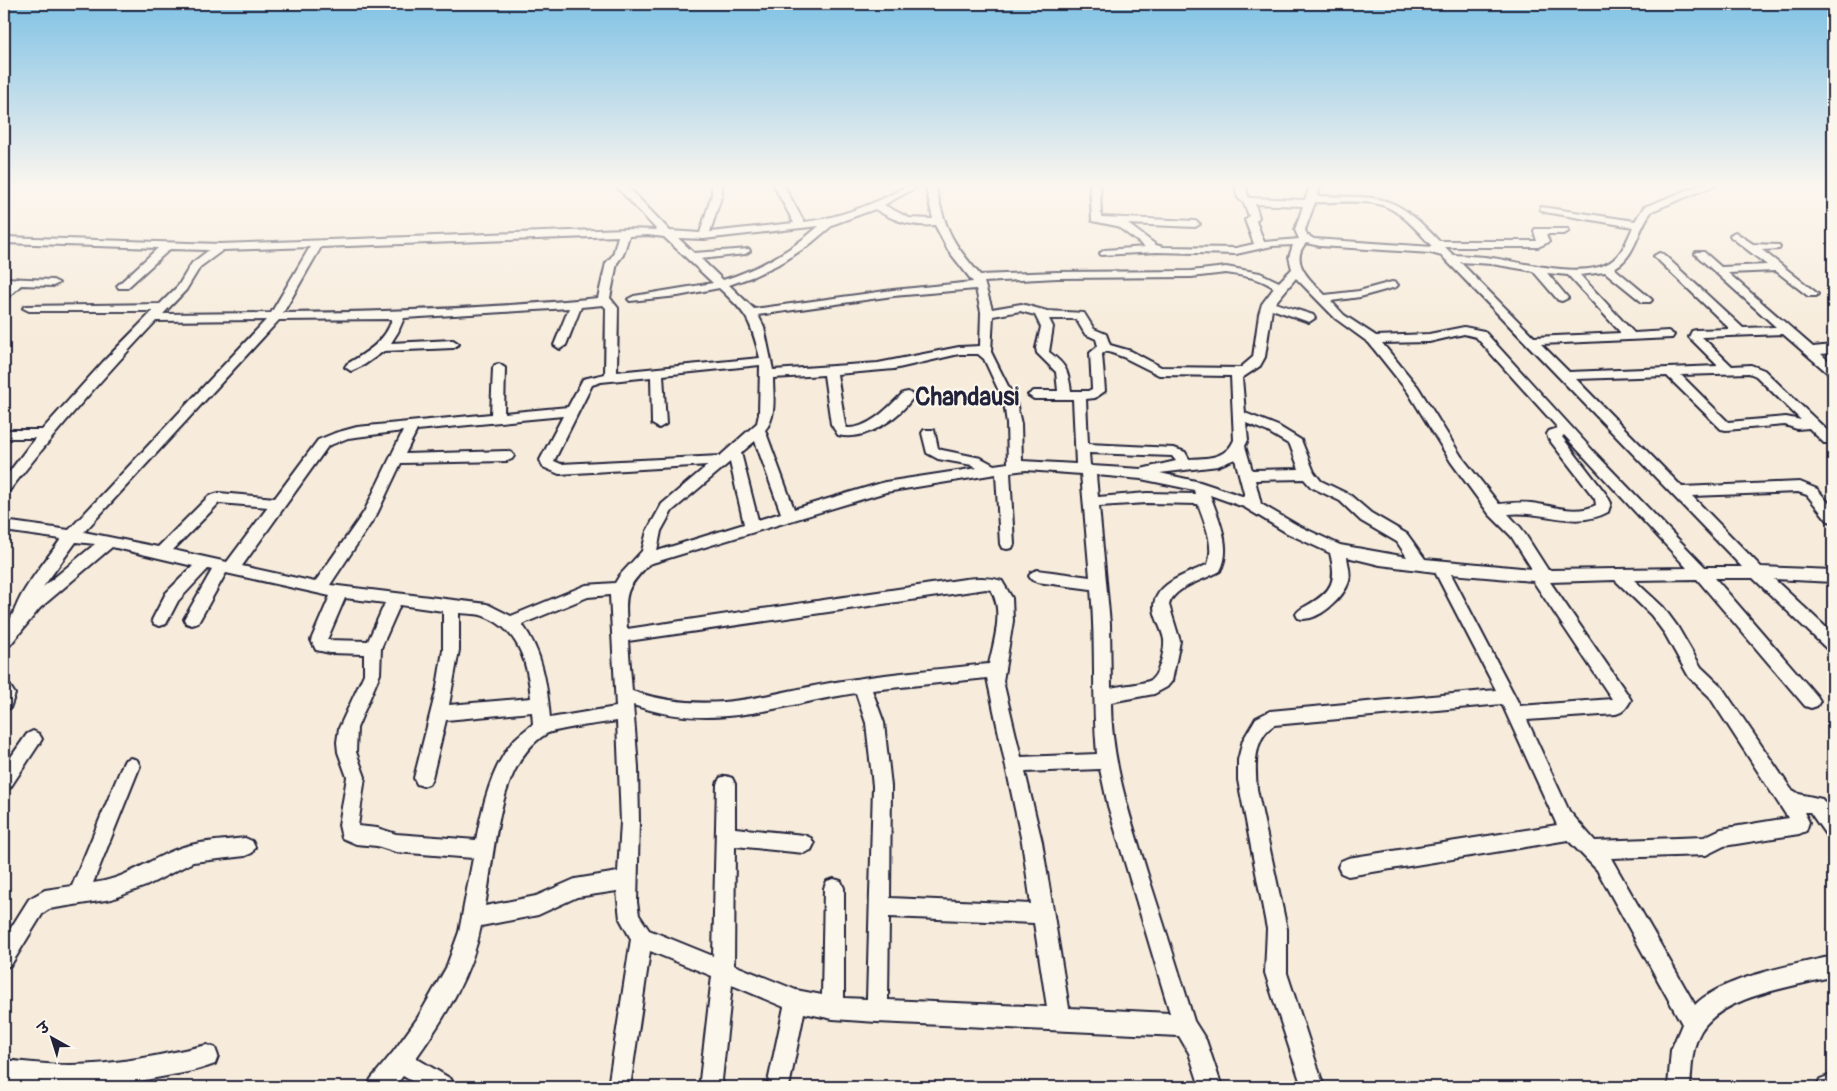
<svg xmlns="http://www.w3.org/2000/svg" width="1837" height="1091" viewBox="0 0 1837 1091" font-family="Pangolin,'Playpen Sans Deva',sans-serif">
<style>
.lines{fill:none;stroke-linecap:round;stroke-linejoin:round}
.minor-casing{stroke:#22223b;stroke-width:4}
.minor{fill:#fbf7ec;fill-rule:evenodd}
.labels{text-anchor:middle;stroke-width:4.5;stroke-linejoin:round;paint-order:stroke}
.town-label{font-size:25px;font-weight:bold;fill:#22223b;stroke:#fbf7ec}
</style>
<rect width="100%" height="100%" fill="#f7ecdb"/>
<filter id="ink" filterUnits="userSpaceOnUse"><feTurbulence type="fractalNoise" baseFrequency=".02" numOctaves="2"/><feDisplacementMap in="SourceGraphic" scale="10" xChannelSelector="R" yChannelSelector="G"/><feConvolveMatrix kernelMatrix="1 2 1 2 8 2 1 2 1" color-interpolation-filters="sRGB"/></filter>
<g filter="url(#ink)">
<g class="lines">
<!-- minor casing -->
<g class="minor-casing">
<g id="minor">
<path d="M614 184H625L670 231 700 233 712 194V184H722V194L710 232 794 223 773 184H783L804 222C831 219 857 210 882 199 898 192 904 184 922 184L884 205 909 218 933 219 925 184H935C940 205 944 225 956 244 963 255 972 265 980 275L1057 272 1191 271 1226 267 1260 273 1279 282 1292 269 1289 257 1293 245 1272 246 1236 254 1157 252 1101 255 1100 253 1105 250 1145 247 1117 226 1092 221 1090 184H1100L1101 217 1195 221 1200 224 1195 227 1128 224 1156 245 1163 247 1236 248 1254 244 1245 220 1249 216 1244 203 1238 198 1235 184H1245L1248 197 1250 198 1305 200 1311 184H1321L1317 196C1381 198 1392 191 1439 241H1537L1534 231 1535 229H1568L1569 231 1564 234H1546L1549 242 1538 247H1445L1453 255C1466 256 1479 256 1492 258 1522 262 1587 281 1613 260 1623 252 1628 238 1633 227L1545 212 1540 209 1541 207 1635 221 1644 207 1703 184H1718L1652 211C1637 229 1637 256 1614 268L1650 298 1652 300 1650 302H1642L1605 272 1580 275 1634 333 1668 331 1674 335 1672 338 1541 344 1569 372 1718 366 1689 337 1692 331 1696 330 1730 329 1654 256 1659 253 1663 254 1743 328 1776 327 1695 254 1696 252H1704L1721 267 1767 265 1731 237 1730 235 1735 232 1753 244 1779 245 1780 247 1779 249 1762 250 1818 294 1816 296H1808L1776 271 1728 273 1813 347 1833 345V353L1821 354 1833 365V375L1829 374 1783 334 1702 337 1732 366 1751 365 1764 370 1833 436V443H1824L1809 428 1797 429 1785 425 1726 430 1721 429 1667 376 1576 379 1682 487 1800 482 1817 489 1833 508V522L1828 521 1807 495 1798 492 1692 496 1761 567 1833 570V582L1774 579 1833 634V650L1827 649 1753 578H1715L1817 696 1820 701 1817 706 1811 708 1805 706 1697 579 1634 580 1663 607 1677 626 1701 667 1721 686 1791 789 1799 794 1822 799 1833 814V838L1826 835 1810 812H1804L1809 822 1806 831 1799 834 1724 846 1706 855 1611 858 1695 1005C1722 977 1794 965 1833 956V976C1795 987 1723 995 1701 1031 1691 1048 1692 1068 1690 1087H1668L1671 1050 1682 1024 1597 870 1568 840 1348 876 1341 873 1338 867 1341 861 1348 858 1557 825 1502 704 1274 725C1253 739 1255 767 1257 789L1287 929V973L1324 1087H1302L1265 973 1267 929 1238 780V760L1243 740 1256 718 1270 711 1496 690 1435 572 1380 565 1347 557C1348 565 1351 573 1349 581 1344 598 1316 624 1298 618L1296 614C1299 609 1303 608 1308 605 1333 591 1337 580 1330 553L1287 533 1244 507 1210 495C1218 517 1233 548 1220 571 1205 580 1174 586 1169 605L1180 641 1172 681 1167 687 1154 694 1111 702C1111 761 1130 816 1147 872 1163 922 1179 971 1194 1021L1206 1040 1222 1087H1200L1189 1053 1179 1036 877 1022 833 1019 804 1013 789 1087H767L784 1007 732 985 722 1080 725 1087H703L700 1080 712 976 650 951 630 1087H608L631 939 620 919 617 891 577 897 538 915 481 926C472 974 444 1019 416 1058L451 1079 454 1087H422L403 1076 394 1087H368L371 1079 394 1051 417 1019 446 968 459 932 473 858 396 852 377 846 356 844 342 838 339 825 347 777 338 752 337 742 339 728 364 674V654L330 653 316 650 311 640 330 596 226 573 198 623 192 625 186 623 184 619 212 570 208 569 178 601 166 624 160 626 154 624 152 620 166 593 193 566 112 547 40 608 10 645 4 646V629C13 618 16 603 24 591 35 573 49 556 61 539L4 531V521L69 530 266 320 156 321C104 376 55 432 9 491L4 493V479L35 438H4V430H42L103 362 153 311H29L23 308 25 306 160 304 178 286 192 263 209 250 170 249 127 288H119L117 286 119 284 158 248 4 243V237L220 244 625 229 657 230ZM1315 202C1336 203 1361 199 1382 205 1403 212 1418 232 1433 247L1314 239 1307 235 1305 230ZM1255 204 1303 206 1295 230 1299 239 1264 242 1256 221 1259 217ZM875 209C894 221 912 227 935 225L948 250 973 282 893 290 754 309 729 285 754 276 783 262 809 245 834 224ZM819 226C791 251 758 269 723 280L701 259 745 254 750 251 749 249 694 253 678 238 704 239ZM648 235 664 237 713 283 634 296 628 299 630 301 678 296 719 288C748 315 750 319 760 358L617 372 618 308 610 298 617 263 623 255 629 236ZM618 236 613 255 606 263 598 298C493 308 389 312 283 313L321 247ZM1306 243 1320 246 1431 253 1442 256 1742 567H1705L1595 453 1484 331 1464 327 1429 334 1376 336 1344 315 1331 301 1360 297 1396 287 1398 285 1396 283 1392 282 1359 291 1325 295C1312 282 1288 262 1306 243ZM310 247 271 313 163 314 186 290 200 267 223 250ZM1460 262 1492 264 1533 271 1558 300 1562 301 1568 298 1547 273 1568 275 1621 333 1534 337ZM1226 273C1243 276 1260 277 1274 288L1262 304 1259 314 1253 357 1240 368 1161 367 1131 351 1110 345 1106 334 1094 329 1084 313 1047 311 1021 304 992 309 984 282 1057 278 1191 277ZM1296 278 1336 319 1369 343 1408 392 1451 462 1489 514 1511 536 1532 569 1425 559 1407 534 1371 513 1350 495 1321 481 1314 472 1301 440 1278 426 1245 413 1242 378 1260 366 1265 357 1272 309 1309 322 1315 318 1313 315 1275 303ZM976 289 981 312 980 346 959 347 878 363 773 370 764 327 758 315 893 296ZM603 305 606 308 605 374 583 379 568 407 504 413 505 368 499 364 495 365 493 368 491 414 357 427 335 433 318 440 275 498 219 493 209 496 158 547 84 532 279 320 392 319C386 341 366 353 347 364L345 367 351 371 364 365 384 351 453 348 459 344 453 340 391 343 398 332 404 318 569 308 554 345 560 349 566 345 581 307ZM1020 311 1035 315 1041 327 1036 348 1037 353 1056 372 1058 391H1034L1028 395 1034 399H1073L1076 464 1022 461 1021 424 1016 402 991 352 993 316ZM1049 319H1076L1085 334 1096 339 1098 346 1090 353 1092 389 1088 391H1071C1068 370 1066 365 1049 352L1053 327ZM1464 334 1476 337 1558 428 1549 431 1547 434 1548 438 1595 499 1596 505C1575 516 1553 505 1531 503 1520 502 1510 503 1499 504L1461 456 1418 387 1382 343 1429 342ZM1106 351 1123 357 1159 375 1231 376 1234 440C1226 459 1208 458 1189 459L1185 452 1174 448 1088 444 1086 399 1095 398 1105 391 1102 354ZM959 354H978L984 359 1004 402 1007 424 1008 463 994 465 981 458 942 450 938 448 934 430H924L922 433 927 453 938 459 972 465 977 468 885 482 794 509 765 430C777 417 773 394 773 378L824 375 831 424 838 435C866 442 899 418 914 396L908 392 903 393C889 407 869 429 847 428L845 424 837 374 894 369ZM760 365 759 414 757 423 720 456 561 464 554 461 592 385 601 382 651 377 652 424 659 428 666 424 663 375ZM1749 373 1756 376 1801 420 1786 417 1728 422 1681 375ZM563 416 540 460 543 467 559 474 708 465 662 504 647 531 642 551 620 575 615 583 586 585 511 616 487 604 330 585 377 514 401 463 507 461 512 459 514 456 512 453 507 451 405 454 417 430ZM1246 423 1268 432 1290 445 1299 469 1252 470 1245 446 1248 440ZM403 431 364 512 315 582 242 566 328 446 348 438ZM1564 435 1687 568 1548 570 1521 528 1508 514C1544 510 1574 530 1608 512L1611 503 1606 494 1562 437ZM755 441 781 513 758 520 741 453ZM1089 453 1172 456 1176 461 1141 469 1092 466 1090 465ZM1235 459 1245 497 1200 482 1160 473 1218 466ZM730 462 744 524 657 551 661 531 672 511ZM1026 470 1081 474 1090 577 1037 570 1032 572 1029 576 1032 580 1037 582 1091 589C1096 644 1092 699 1097 754L1021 757 1003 681 1013 621 1012 598 1002 581C989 577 978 578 965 579L627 629C625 593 624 590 649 564L886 492 996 474 1000 544 1002 548 1007 549 1012 548 1014 544 1010 472ZM1096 475 1141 479 1194 490 1195 494 1147 493 1098 497ZM1304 479 1311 487 1340 501 1361 521 1397 542 1407 557 1340 545 1297 525 1261 504 1255 480ZM219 503 268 507 227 562 173 550ZM1147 503 1198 504C1204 521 1215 545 1208 564 1192 573 1167 578 1157 596 1148 610 1162 626 1164 640 1165 650 1159 677 1149 681 1137 685 1123 685 1111 688L1110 624 1099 506ZM76 542 95 544 43 587ZM1451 574 1533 581 1612 699 1520 706ZM1615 580 1651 615 1665 634 1689 677 1709 696 1788 818 1721 829 1704 837 1595 841 1569 811 1527 720 1616 714C1624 712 1627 707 1631 700L1628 695 1550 582ZM986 589 991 590C1004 611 994 641 989 664 940 669 891 673 842 681 764 693 713 717 632 691L628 641ZM610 595 616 707 550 718C547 684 543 653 522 624L588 597ZM345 598 385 603 368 641 327 640ZM400 605 443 611V650L437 687 414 778 417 784 423 786 429 784 432 778 446 720 532 712 533 724C527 729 520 734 515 739 492 765 482 807 476 840L396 834 377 828 358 826 365 777 356 752 357 728 380 674 381 648ZM459 613C468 614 478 613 486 617 520 631 528 665 531 698L449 705 459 650ZM987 678 1022 842 1031 904 890 898 891 786 884 723 872 690ZM856 693 866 723 873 786 867 999 844 998V888L841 881 834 879 827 881 824 888 822 995 796 990 734 965 735 846 804 853 811 850 814 844 811 838 804 835 735 828V784L732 778 726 776 720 778 717 784 713 956 649 930 639 915 637 902 639 822 638 767 633 705C716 733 775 705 856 693ZM617 721 621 822 618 872 575 879 536 896 485 906C495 856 496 764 546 734 555 729 603 723 617 721ZM1100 769 1108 806 1170 1013 1069 1008 1042 842 1025 772ZM889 917 1034 923 1047 1007 888 1000Z"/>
<path d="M4 278 53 280 59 283 53 286 21 285 8 297 4 298V289L9 285 4 284Z"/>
<path d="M4 684 10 686 15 694 10 708 4 710Z"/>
<path d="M33 731 39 734 42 739 39 744 10 788 4 790V767L27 734Z"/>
<path d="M131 758 137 760 140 766 93 883C125 879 144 863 172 851 195 841 221 841 245 838L252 841 255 847 252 853 245 856 193 862 146 886 112 899 49 909 43 913 11 965 4 968V939L29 899 45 890 72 886 122 766 125 760Z"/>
<path d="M207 1045 215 1048 218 1056 215 1064C200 1070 183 1073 167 1076 112 1087 59 1089 4 1082V1060C26 1062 48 1065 70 1065 116 1065 162 1055 207 1045Z"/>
<path d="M1828 1076H1833V1087H1817L1820 1079Z"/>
</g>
</g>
<!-- minor -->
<use href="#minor" class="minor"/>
</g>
</g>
<!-- sky -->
<linearGradient id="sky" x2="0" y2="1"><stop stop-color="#81c2e5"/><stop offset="0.55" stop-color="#fbf6ef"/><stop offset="1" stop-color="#fbf6ef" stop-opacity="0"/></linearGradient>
<rect width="1837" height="337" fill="url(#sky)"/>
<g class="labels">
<!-- town labels -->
<g class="town-label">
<text x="967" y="405">Chandausi</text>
</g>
</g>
<!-- margin -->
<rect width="1837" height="1091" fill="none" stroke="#fbf7ec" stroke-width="20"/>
<rect x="10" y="10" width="1817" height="1071" fill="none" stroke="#22223b" stroke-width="2" filter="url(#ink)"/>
<!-- north arrow -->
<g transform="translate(52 1038) rotate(321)" stroke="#fbf7ec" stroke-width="4" paint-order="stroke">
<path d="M0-4L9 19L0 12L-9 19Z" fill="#22223b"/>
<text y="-8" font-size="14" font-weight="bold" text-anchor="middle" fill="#22223b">उ</text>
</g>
</svg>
